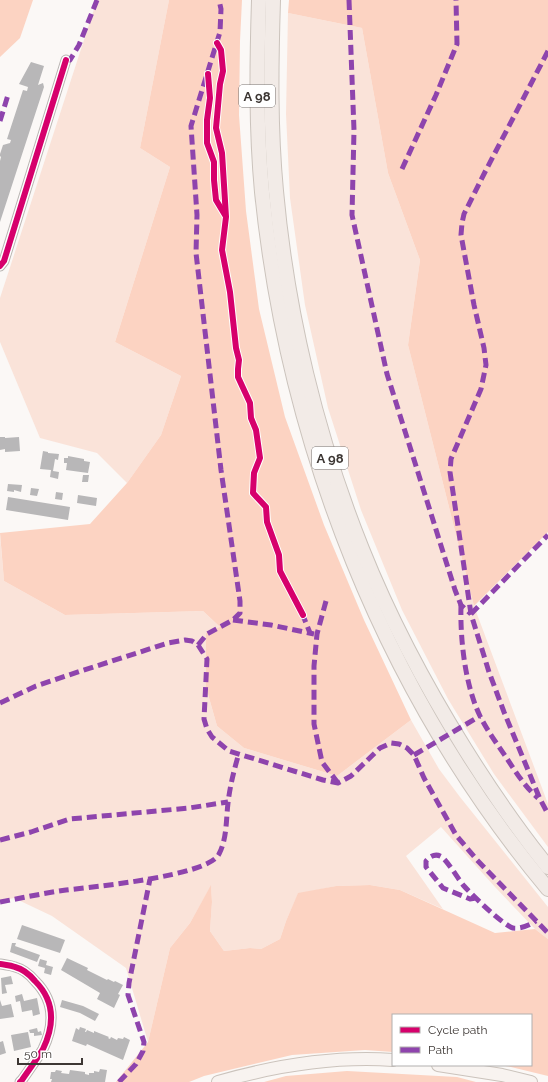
<svg xmlns="http://www.w3.org/2000/svg" width="548" height="1082" viewBox="0 0 548 1082" font-family="Raleway,sans-serif">
<style>
.green{fill:#fae3d9}
.forest{fill:#fcd3c2}
.building{fill:#b8b7b8}
.lines{fill:none;stroke-linecap:round;stroke-linejoin:round}
.minor-casing{stroke:#bab6b3;stroke-width:11}
.major-casing{stroke:#cbc3bc;stroke-width:14}
.highway-casing{stroke:#cbc3bc;stroke-width:16}
.minor{stroke:#fefefe;stroke-width:9}
.major{stroke:#f8f3f0;stroke-width:12}
.highway{stroke:#f2ebe7;stroke-width:14}
.quiet{stroke:#8e44ad;stroke-width:5;stroke-dasharray:10 5;stroke-linecap:butt}
.cycleway-casing{stroke:#fff;stroke-width:8}
.cycleway{stroke:#d6006c;stroke-width:6}
.labels{text-anchor:middle;stroke-width:4;stroke-linejoin:round;paint-order:stroke}
.shield{fill:#fff;stroke:#777371;stroke-width:1}
.shield-label{font-size:13px;font-weight:bold;fill:#3d3734}
</style>
<rect width="100%" height="100%" fill="#fbf8f6"/>
<!-- green -->
<g class="green">
<path d="M97 0H169L140 148 170 167 115 342 181 376 161 435 127 483 97 453 40 438 0 342V298Z"/>
<path d="M288 13 362 28 388 173 420 260 408 345 474 606 548 804V847L494 774 448 699 402 610 361 510 328 408 305 305 290 198 286 114Z"/>
<path d="M0 535 4 581 65 615 203 611 220 627 206 687 217 726 244 748 337 776 411 720 439 769 460 797 548 907V939L535 929 495 887 441 827 406 856 443 909 400 890 370 885 336 886 298 894 286 921 280 939 261 949 250 948 224 951 210 931 212 902 211 886 190 923 170 948 148 1042 126 968 52 916 14 898 0 901Z"/>
</g>
<!-- forest -->
<g class="forest">
<path d="M0 0H33L20 38 0 57Z"/>
<path d="M169 0H242L240 41 239 115 246 211 259 309 285 417 324 525 364 620 411 720 337 776 244 748 217 726 206 687V633L220 627 203 611 65 615 4 581 0 533 90 524 127 483 161 435 181 376 115 342 170 167 140 148Z"/>
<path d="M289 0H548V532L474 606 408 345 420 260 388 173 362 28 288 13Z"/>
<path d="M211 885 212 902 210 931 224 951 250 948 261 949 280 939 286 921 298 893 336 886 370 885 400 890 495 933 535 929 548 939V1076L511 1067 499 1065H531V1015H393V1052L365 1050 292 1055 204 1076 189 1082H116L148 1042 170 948 190 923Z"/>
<path d="M347 1071 457 1077 476 1082H264L286 1076Z"/>
</g>
<!-- building -->
<g class="building">
<path d="M31 62 44 66 38 85 43 83 44 87 0 222V161L1 157 0 156V154L3 145 10 143 11 140 7 139 23 90 27 91 28 87 19 84Z"/>
<path d="M0 437H5V438L19 437 20 451 5 452V449L0 450Z"/>
<path d="M43 451 48 452V453L59 454 58 460 55 459 53 471 59 472 58 479 50 477 51 470 40 469Z"/>
<path d="M68 456 84 459V461L90 462 88 473 66 470 67 463H64V458H68Z"/>
<path d="M83 475H89L88 482H82Z"/>
<path d="M8 484 22 485 21 492 14 490V492L7 491Z"/>
<path d="M31 488 39 489 37 496 30 495Z"/>
<path d="M56 492 63 493 62 500 55 499Z"/>
<path d="M78 495 97 498 96 506 77 503Z"/>
<path d="M8 497 70 507 68 520 6 510Z"/>
<path d="M22 925 65 940 60 953 17 939Z"/>
<path d="M12 943H16L15 946 40 955 37 962 10 952Z"/>
<path d="M67 958 88 968 87 970 107 980 108 979 114 982 115 981 123 985 118 994 120 995 114 1008 97 999 100 993 61 970Z"/>
<path d="M40 959 47 961 46 965 53 967 51 975 44 973 45 968 38 966Z"/>
<path d="M11 976 13 984 5 985 7 993 2 994 1 978Z"/>
<path d="M22 994 24 1001 37 998 40 1014 33 1016 32 1010 22 1012 20 1001 16 1002 15 996Z"/>
<path d="M0 1000 2 1006 11 1004 14 1017 0 1019Z"/>
<path d="M62 1000 83 1006 99 1014 95 1021 80 1013 60 1007Z"/>
<path d="M80 1027 86 1029 85 1032H86L87 1030 94 1033V1031L109 1037 108 1038 110 1039 111 1037 117 1040 118 1038 123 1039 124 1037 130 1040 123 1060 87 1044 86 1046 72 1041 76 1028 79 1030Z"/>
<path d="M37 1028 38 1032 41 1031 42 1035 34 1036V1033H30L29 1030Z"/>
<path d="M28 1032 31 1047 14 1051 11 1035Z"/>
<path d="M3 1041 6 1053 0 1055V1042Z"/>
<path d="M100 1069 107 1070 105 1082H51L52 1079H50L51 1072H55L56 1070 62 1071 61 1073 69 1074 70 1070 85 1072V1074L89 1075V1073H94V1071L99 1072Z"/>
</g>
<g class="lines">
<!-- minor casing -->
<g class="minor-casing">
<g id="minor">
<path d="M0 266 4 261 66 60"/>
<path d="M0 964C5 965 10 965 15 967 23 969 30 975 35 981 55 1001 55 1024 43 1049 37 1059 29 1070 22 1080L20 1082"/>
</g>
</g>
<!-- major casing -->
<g class="major-casing">
<g id="major">
<path d="M438 1065 502 1075 531 1082"/>
<path d="M218 1082C274 1066 334 1056 393 1060"/>
</g>
</g>
<!-- highway casing -->
<g class="highway-casing">
<g id="highway">
<path d="M259 0C257 64 256 128 262 192 288 446 384 692 548 889"/>
<path d="M273 0C271 64 270 128 276 191 287 313 317 437 362 549 390 619 425 685 465 749 490 789 518 830 548 867"/>
</g>
</g>
<!-- minor -->
<use href="#minor" class="minor"/>
<!-- major -->
<use href="#major" class="major"/>
<!-- highway -->
<use href="#highway" class="highway"/>
<!-- quiet -->
<g class="quiet">
<path d="M349 0 354 130 352 215 387 374 455 590 461 605 471 614"/>
<path d="M548 51 485 172 464 214 462 223 461 235 474 305 484 348 486 365 481 389 451 459 450 472 471 614 489 672 504 712 540 799 548 814"/>
<path d="M66 60H70L79 45 97 0"/>
<path d="M0 121 8 95"/>
<path d="M402 169 436 95 457 44 456 0"/>
<path d="M326 601 317 634 314 666V724L322 762 338 783"/>
<path d="M461 605C460 639 465 685 480 716 487 730 497 744 506 757 515 771 525 787 538 798"/>
<path d="M302 613 310 633"/>
<path d="M471 614 548 535"/>
<path d="M233 620 271 625 314 634"/>
<path d="M198 645 207 634 233 620 240 613V601L221 470 196 253 197 215 191 126 220 32 221 9 219 0"/>
<path d="M0 703 36 686 81 671 168 643 185 640 192 641 198 645 207 659 204 719 207 729 212 737 229 751 323 780 338 783 351 776 380 748 391 743 399 744 407 748 414 755 424 778 456 835 477 860 548 933"/>
<path d="M414 755 480 716"/>
<path d="M0 840 31 832 70 819 189 808 228 802"/>
<path d="M476 898 470 899 443 888 426 867V861C430 856 436 853 442 857 449 863 458 879 464 886 472 895 503 925 513 928 521 929 530 925 536 921"/>
<path d="M0 902C22 898 44 893 66 890 92 887 209 876 219 854 227 839 226 820 228 803 230 786 234 770 239 753"/>
<path d="M119 1082 136 1064 143 1051 144 1042 128 995 129 983 150 879"/>
</g>
<!-- cycleway casing -->
<g class="cycleway-casing">
<g id="cycleway">
<path d="M217 43 221 50 223 71 220 84 216 128 222 153 226 217 222 250 230 292 236 348 239 360 238 369V377L250 403 251 418 256 430 260 458 254 473 253 493 266 507 267 522 279 555 280 571 303 615"/>
<path d="M208 74 210 98 207 120V143L214 162V180L216 200 225 215"/>
<path d="M0 266 4 261 66 60"/>
<path d="M0 964C5 965 10 965 15 967 23 969 30 975 35 981 55 1001 55 1024 43 1049 37 1059 29 1070 22 1080L20 1082"/>
</g>
</g>
<!-- cycleway -->
<use href="#cycleway" class="cycleway"/>
</g>
<g class="labels">
<!-- shield labels -->
<g class="shield">
<rect x="239" y="85" width="36" height="22" rx="3"/>
<rect x="312" y="447" width="36" height="22" rx="3"/>
</g>
<g class="shield-label">
<text x="257" y="101">A 98</text>
<text x="330" y="463">A 98</text>
</g>
</g>
<!-- legend -->
<rect x="392" y="1014" width="140" height="52" fill="#ffffff" stroke="#b1afae"/>
<rect x="400" y="1027" width="20" height="6" fill="#d6006c" stroke="#b1afae"/>
<text x="428" y="1034" font-size="12" fill="#3d3734">Cycle path</text>
<rect x="400" y="1047" width="20" height="6" fill="#8e44ad" stroke="#b1afae"/>
<text x="428" y="1054" font-size="12" fill="#3d3734">Path</text>
<!-- scale -->
<path d="M18 1058v6h64v-6" fill="none" stroke="#3d3734" stroke-width="2"/>
<text x="24" y="1058" font-size="12" fill="#3d3734" stroke="#ffffff" stroke-width="3" paint-order="stroke">50 m</text>
</svg>
